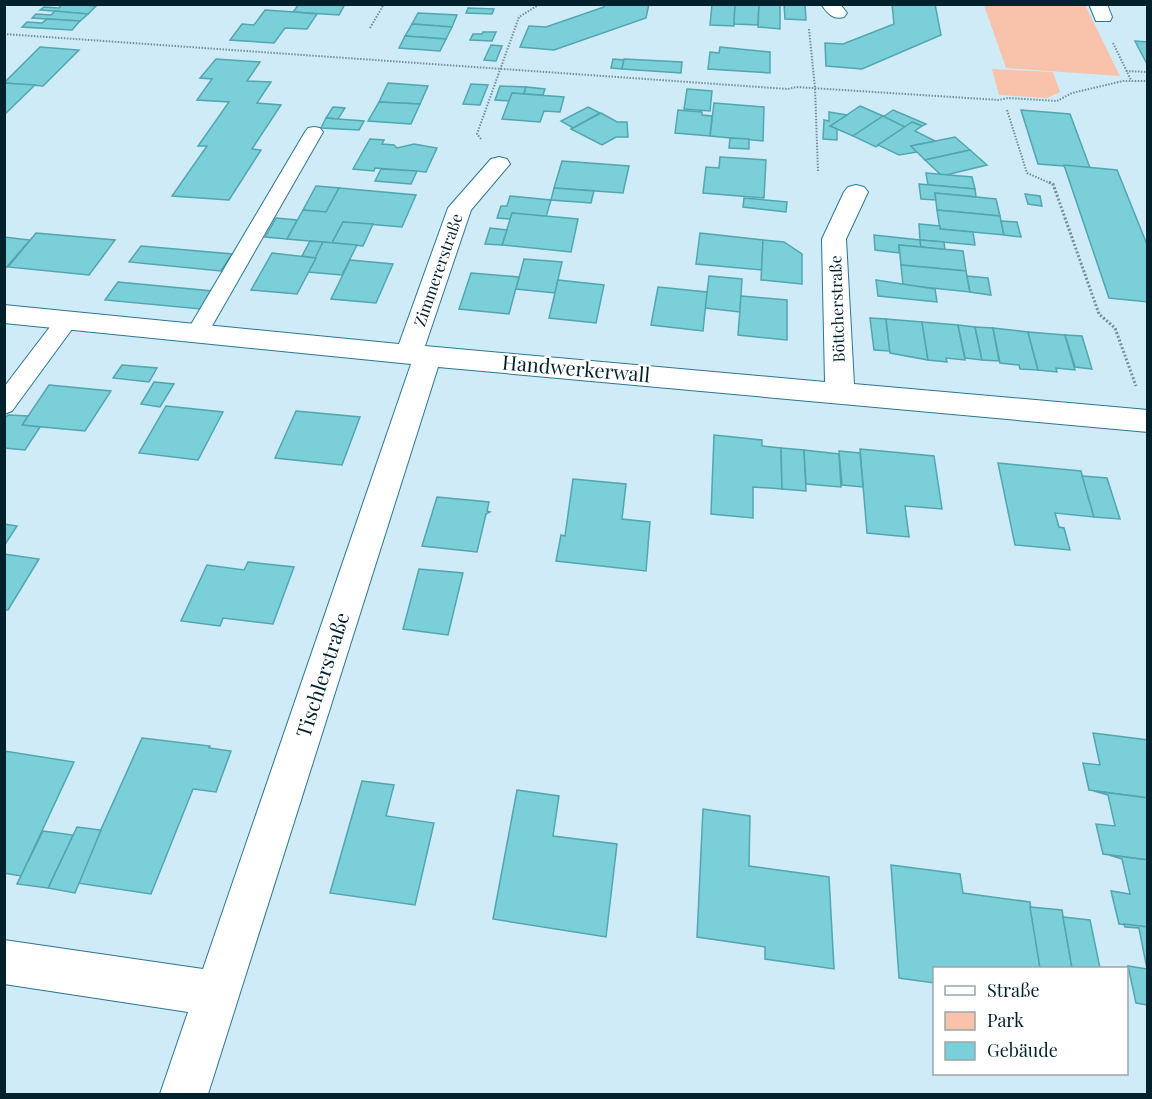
<svg xmlns="http://www.w3.org/2000/svg" width="1152" height="1099" viewBox="0 0 1152 1099" font-family="'Playfair Display',serif">
<style>
.green{fill:#f8c3aa}
.building{fill:#7acfd9;stroke:#51a6b0;stroke-width:1.5}
.lines{fill:none;stroke-linecap:round;stroke-linejoin:round}
.lane-casing{stroke:#2b7691;stroke-width:2}
.street-casing{stroke:#2b7691;stroke-width:2}
.path-far1{stroke:#72909b;stroke-width:2;stroke-dasharray:1.5 1.5;stroke-linecap:butt}
.path{stroke:#72909b;stroke-width:3;stroke-dasharray:2 2;stroke-linecap:butt}
.lane{fill:#fff;fill-rule:evenodd}
.street{fill:#fff;fill-rule:evenodd}
.labels{text-anchor:middle;stroke-width:4.5;stroke-linejoin:round;paint-order:stroke}
.far-street-label{font-size:16px;fill:#02212c;stroke:#fff}
.street-label{font-size:20px;fill:#02212c;stroke:#fff}
</style>
<rect width="100%" height="100%" fill="#cfebf7"/>
<!-- green -->
<g class="green">
<path d="M984 5H1085L1120 76 1006 68Z"/>
<path d="M992 69 1053 72 1060 92 1047 98 999 95Z"/>
</g>
<!-- building -->
<g class="building">
<path d="M62 4H75L96 6 88 14 40 10 44 7 59 8Z"/>
<path d="M299 4H345L339 15 293 12Z"/>
<path d="M649 4 646 18 554 50 520 47 529 26 546 27 604 7 605 4Z"/>
<path d="M712 4H735L734 26 710 25Z"/>
<path d="M735 4H759L758 25 734 24Z"/>
<path d="M759 4 780 5V29L758 27Z"/>
<path d="M784 4H805L806 20 785 19Z"/>
<path d="M892 4H935L941 35 862 69 826 66 825 43 843 44 894 24Z"/>
<path d="M468 8 494 9 492 14 466 13Z"/>
<path d="M265 10 294 12 317 14 307 29 285 28 274 43 230 40 242 24 254 25Z"/>
<path d="M55 11 88 14 80 21 32 18 36 14 51 15Z"/>
<path d="M418 13 457 15 452 27 412 24Z"/>
<path d="M47 19 80 21 72 30 22 27 27 22 42 23Z"/>
<path d="M412 24 452 27 446 39 405 36Z"/>
<path d="M483 32H496L492 41 470 40 473 34H482Z"/>
<path d="M405 36 446 39 440 51 399 48Z"/>
<path d="M1135 41 1148 42V66Z"/>
<path d="M491 45 502 46 496 61 484 60Z"/>
<path d="M40 47 79 50 43 86 4 83Z"/>
<path d="M720 47 770 52V73L708 69 710 52 719 53Z"/>
<path d="M216 59 260 62 247 81 271 82 257 103 281 105 252 149 261 150 229 200 172 196 207 146H198L229 102 197 100 212 79 200 78Z"/>
<path d="M613 59 624 60 622 69 611 68Z"/>
<path d="M624 59 682 62 681 73 622 69Z"/>
<path d="M4 83 35 85 4 115Z"/>
<path d="M388 83 428 86 420 104 379 102Z"/>
<path d="M471 84 488 85 480 105 463 104Z"/>
<path d="M500 86 526 87 524 94 512 93 509 101 495 100Z"/>
<path d="M526 87 545 89 543 95 524 94Z"/>
<path d="M687 89 712 91 710 111 684 109Z"/>
<path d="M512 93 524 94 564 97 560 112 544 111 540 122 502 119Z"/>
<path d="M379 102 420 104 411 124 368 121Z"/>
<path d="M714 103 764 107 763 141 710 136Z"/>
<path d="M860 106 883 116 853 136 830 126Z"/>
<path d="M333 107 345 108 338 119 326 118Z"/>
<path d="M588 107 600 113 573 128 561 121Z"/>
<path d="M678 110 702 112V115L712 116 710 136 675 133Z"/>
<path d="M893 110 926 124 922 126 912 122 905 127 883 117Z"/>
<path d="M1021 110 1070 114 1090 168 1038 164Z"/>
<path d="M829 112 847 115 830 126 837 129V140L823 139 824 120 829 121Z"/>
<path d="M601 113 617 122H627L628 137H616L602 145 571 129Z"/>
<path d="M883 116 905 127 876 147 853 136Z"/>
<path d="M326 118 338 119 364 121 359 130 321 128Z"/>
<path d="M912 122 922 126 915 131 935 141 911 146 917 152 899 155 878 145Z"/>
<path d="M955 137 970 150 925 160 911 146Z"/>
<path d="M730 138 749 139V149L729 148Z"/>
<path d="M370 139 384 140 382 144 394 145 397 148 414 144 437 148 426 172 375 168 374 171 353 169Z"/>
<path d="M970 150 987 165 942 176 925 160Z"/>
<path d="M720 157 766 160 764 198 703 193 706 167 719 168Z"/>
<path d="M562 161 629 166 623 193 554 188Z"/>
<path d="M1064 165 1117 170 1148 247V302L1109 298Z"/>
<path d="M381 169 417 171 411 184 375 181Z"/>
<path d="M926 173 972 177 975 189 928 185Z"/>
<path d="M919 184 975 189 976 197 935 193 936 200 921 199Z"/>
<path d="M316 186 339 188 326 212 303 210Z"/>
<path d="M339 188 416 195 402 227 343 222 332 243 287 239 303 210 326 212Z"/>
<path d="M554 188 594 191 591 203 551 200Z"/>
<path d="M935 193 996 199 1000 216 937 210Z"/>
<path d="M1025 194 1040 196 1042 206 1028 204Z"/>
<path d="M510 196 551 200 546 217 512 213 510 219 497 218 501 206H507Z"/>
<path d="M744 198 787 202 786 212 743 207Z"/>
<path d="M937 210 1000 216 1004 235 940 229Z"/>
<path d="M512 213 578 219 571 252 502 245Z"/>
<path d="M276 218 297 220 287 239 265 237Z"/>
<path d="M1001 221 1017 222 1021 237 1004 235Z"/>
<path d="M343 222 373 224 363 246 332 243Z"/>
<path d="M919 224 940 226V229L973 232 975 245 920 240Z"/>
<path d="M490 228 507 230 502 245 485 244Z"/>
<path d="M36 233 115 240 89 275 8 267Z"/>
<path d="M700 233 763 240 762 270 696 264Z"/>
<path d="M874 235 920 240 921 247 899 245V253L875 250Z"/>
<path d="M4 237 30 240 4 270Z"/>
<path d="M763 240 784 242 802 254V284L761 280Z"/>
<path d="M920 240 944 242 945 250 921 247Z"/>
<path d="M310 241 323 242 316 258 302 256Z"/>
<path d="M323 242 357 245 342 275 308 272Z"/>
<path d="M899 245 963 251 966 271 901 265Z"/>
<path d="M141 246 232 254 221 271 129 262Z"/>
<path d="M272 253 316 258 297 294 251 290Z"/>
<path d="M524 259 562 262 555 293 516 289Z"/>
<path d="M350 260 393 264 376 303 331 299Z"/>
<path d="M901 265 966 271 970 292 903 285Z"/>
<path d="M471 273 519 277 509 314 459 309Z"/>
<path d="M709 276 742 279 740 312 705 308Z"/>
<path d="M967 276 988 278 991 295 970 292Z"/>
<path d="M558 280 604 285 596 323 549 318Z"/>
<path d="M876 280 935 289 937 302 878 296Z"/>
<path d="M118 282 212 291 201 309 105 300Z"/>
<path d="M658 287 707 292 703 331 651 325Z"/>
<path d="M741 296 787 300V340L738 335Z"/>
<path d="M870 318 886 319 890 351 874 350Z"/>
<path d="M886 319 922 322 928 360 890 353Z"/>
<path d="M922 322 958 325 965 360 946 358 947 362 928 360Z"/>
<path d="M958 325 975 327 982 360 965 358Z"/>
<path d="M975 327 993 328 999 361 982 360Z"/>
<path d="M993 328 1028 332 1038 370 1020 369 1019 365 1000 363Z"/>
<path d="M1028 332 1065 335 1075 370 1056 368 1057 372 1038 370Z"/>
<path d="M1065 335 1082 336 1092 369 1075 367Z"/>
<path d="M122 365 157 368 149 382 113 378Z"/>
<path d="M154 382 174 384 160 407 141 404Z"/>
<path d="M49 385 111 391 85 431 22 425Z"/>
<path d="M166 406 223 412 198 460 139 453Z"/>
<path d="M296 411 360 417 342 465 275 458Z"/>
<path d="M8 415 28 416 22 425 40 427 25 450 4 448V419Z"/>
<path d="M714 435 762 440V446L781 448 782 489 753 487V518L711 514Z"/>
<path d="M781 448 804 450 806 491 782 489Z"/>
<path d="M860 449 934 456 942 509 905 506 909 537 867 533Z"/>
<path d="M804 450 839 454 841 487 806 484Z"/>
<path d="M839 451 860 453 863 487 842 485Z"/>
<path d="M998 463 1081 471 1094 517 1055 513 1059 527 1064 528 1070 550 1015 545Z"/>
<path d="M1082 476 1107 478 1120 519 1094 517Z"/>
<path d="M573 479 626 484 622 519 650 522 646 571 556 561 561 535 565 536Z"/>
<path d="M437 497 489 502 487 511 490 512 486 514 477 552 422 546Z"/>
<path d="M4 524 17 526 4 546Z"/>
<path d="M4 554 39 559 8 610H4Z"/>
<path d="M248 562 294 567 273 624 223 618 220 626 181 621 207 565 244 570Z"/>
<path d="M419 569 463 573 448 635 403 629Z"/>
<path d="M1093 733 1148 740V798L1089 790 1083 763 1100 765Z"/>
<path d="M142 738 210 746 209 748 231 751 216 792 193 789 151 894 77 883Z"/>
<path d="M4 751 74 762 21 876 4 873Z"/>
<path d="M362 781 394 785 386 816 434 823 415 905 330 893Z"/>
<path d="M517 790 559 796 553 836 617 844 606 937 493 919Z"/>
<path d="M1094 791 1148 798V860L1103 854 1096 824 1115 826 1108 795Z"/>
<path d="M703 809 750 816 749 866 829 877 834 969 765 959V947L697 937Z"/>
<path d="M77 827 101 830 75 893 48 888Z"/>
<path d="M43 831 73 835 48 888 17 884Z"/>
<path d="M1109 855 1148 860V927L1119 924 1111 891 1130 894 1122 859Z"/>
<path d="M891 865 960 874 963 893 1030 902 1040 968H934V983L899 978Z"/>
<path d="M1030 907 1062 910 1072 968H1040Z"/>
<path d="M1063 917 1090 920 1100 968H1072Z"/>
<path d="M1124 924 1148 927V1005L1136 1003 1128 966 1147 969 1139 928 1125 927Z"/>
</g>
<g class="lines">
<!-- lane casing -->
<g class="lane-casing">
<g id="lane">
<path d="M314 127 320 128 323 132 208 333 205 338 197 341 189 338 186 333 305 132 308 128Z"/>
<path d="M67 313 75 315 78 320 75 325 12 411 4 414V387L59 315Z"/>
</g>
</g>
<!-- street casing -->
<g class="street-casing">
<g id="street">
<path d="M821 4H840L847 13 844 17C833 20 828 14 821 4Z"/>
<path d="M1089 4H1107L1112 17 1110 21H1096Z"/>
<path d="M499 157 507 159 510 164 471 210 425 346 825 382 822 239 844 192 848 187 856 185 864 187 868 192 846 239 854 384 1148 410V432L438 367 208 1094H160L188 1012 4 984V940L203 969 411 364 4 323V305L399 344 448 208 491 159Z"/>
</g>
</g>
<!-- path-far1 -->
<g class="path-far1">
<path d="M370 28 384 4"/>
<path d="M809 29 815 88 818 171"/>
<path d="M4 34 788 89 796 87 999 100 1008 98 1057 101 1072 93 1123 81H1148"/>
<path d="M1113 43 1131 80"/>
<path d="M1126 71 1148 72"/>
<path d="M1007 110 1027 173 1052 184"/>
<path d="M481 139 477 134 519 17 540 4"/>
</g>
<!-- path -->
<path class="path" d="M1049 182 1053 184 1099 314 1115 328 1136 386"/>
<!-- lane -->
<use href="#lane" class="lane"/>
<!-- street -->
<use href="#street" class="street"/>
</g>
<g class="labels">
<!-- far-street labels -->
<g class="far-street-label">
<text transform="translate(438 270) rotate(-71)" y="6">Zimmererstraße</text>
<text transform="translate(837 309) rotate(-92)" y="6">Böttcherstraße</text>
</g>
<!-- street labels -->
<g class="street-label">
<text transform="translate(576 369) rotate(5)" y="7">Handwerkerwall</text>
<text transform="translate(323 675) rotate(-72)" y="7">Tischlerstraße</text>
</g>
</g>
<!-- border -->
<rect width="1152" height="1099" fill="none" stroke="#02212c" stroke-width="12"/>
<!-- legend -->
<rect x="933" y="967" width="195" height="108" fill="#ffffff" stroke="#9aa6ab" stroke-width="1.5"/>
<rect x="945" y="986" width="30" height="9" fill="#ffffff" stroke="#9aa6ab" stroke-width="1.5"/>
<text x="987" y="997" font-size="18" fill="#02212c">Straße</text>
<rect x="945" y="1012" width="30" height="18" fill="#f8c3aa" stroke="#9aa6ab" stroke-width="1.5"/>
<text x="987" y="1027" font-size="18" fill="#02212c">Park</text>
<rect x="945" y="1042" width="30" height="18" fill="#7acfd9" stroke="#9aa6ab" stroke-width="1.5"/>
<text x="987" y="1057" font-size="18" fill="#02212c">Gebäude</text>
</svg>
